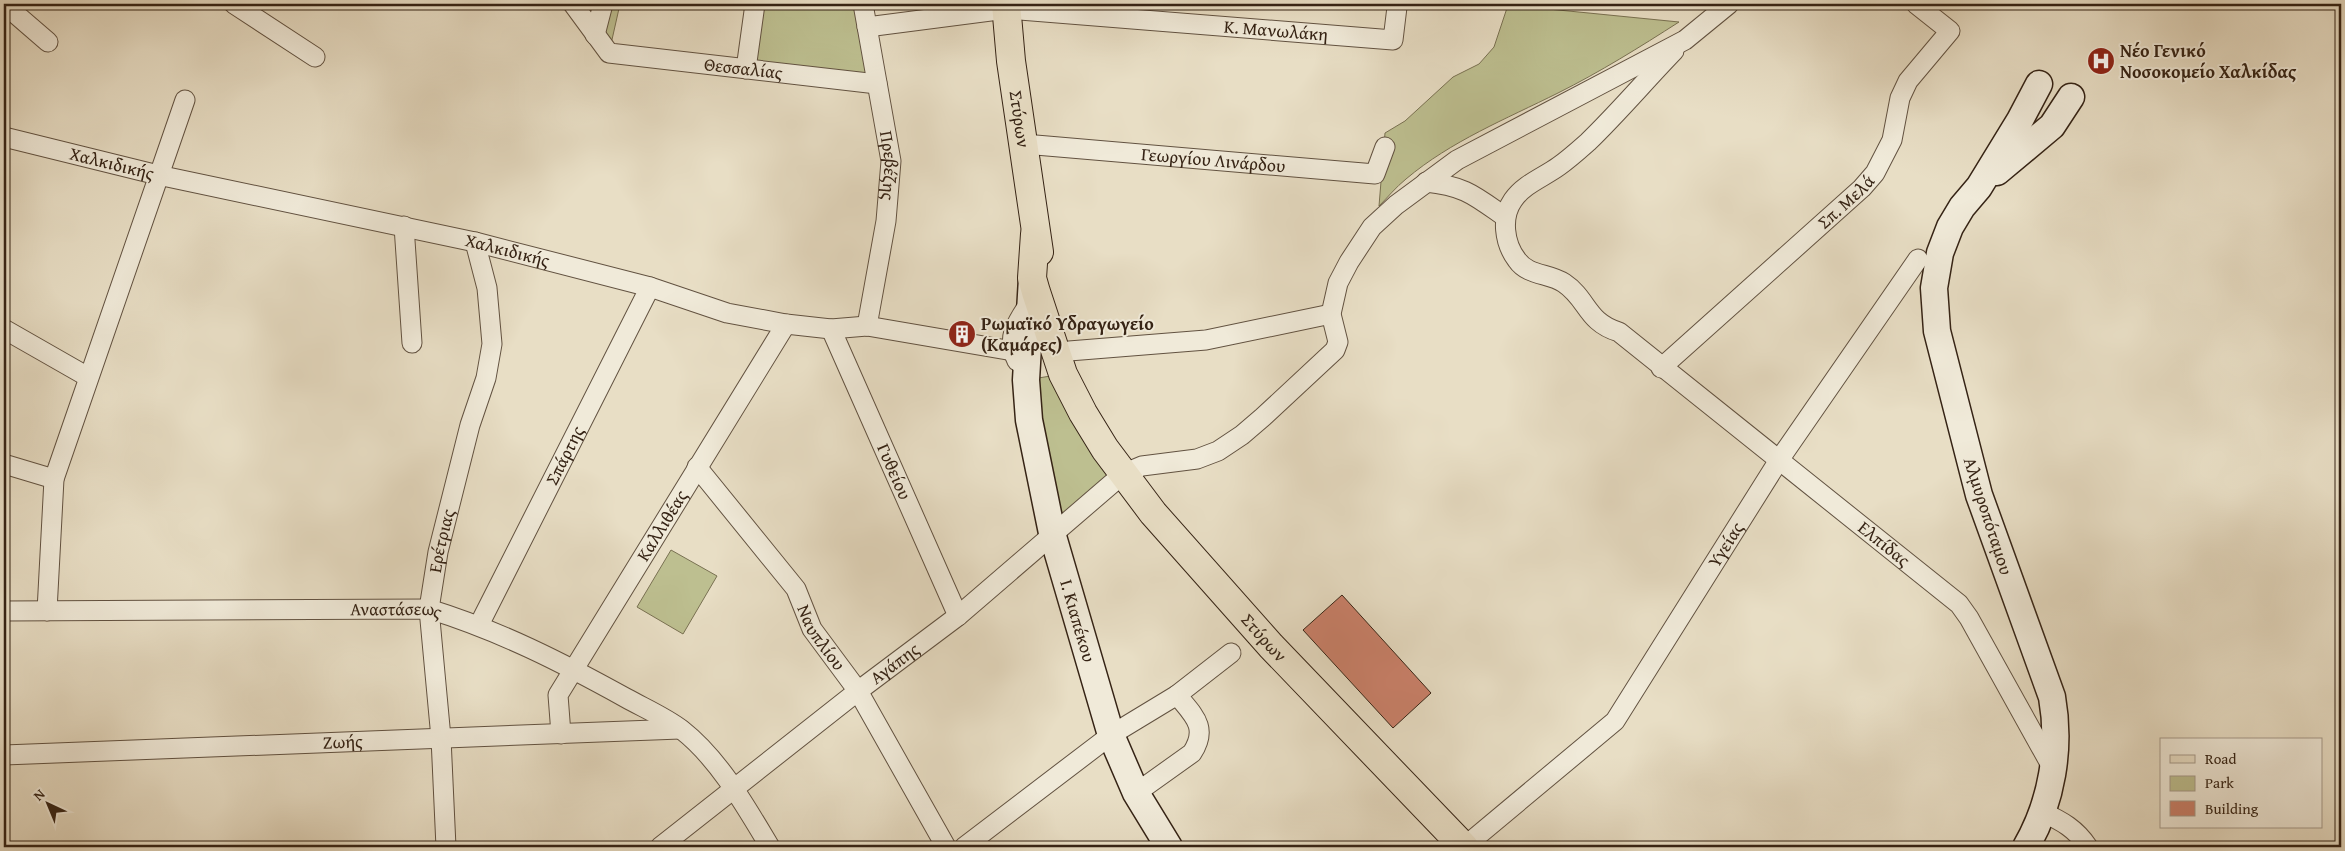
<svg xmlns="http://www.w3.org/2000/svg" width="2345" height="851" viewBox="0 0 2345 851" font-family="'Gentium Book Plus',serif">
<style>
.green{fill:#bdbf90;stroke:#797152}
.building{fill:#cb816b;stroke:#352315}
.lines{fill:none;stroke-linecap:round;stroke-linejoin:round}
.street-casing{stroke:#625241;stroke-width:21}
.secondary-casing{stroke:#352315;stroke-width:29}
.primary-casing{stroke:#352315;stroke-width:30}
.street{stroke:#f0ead9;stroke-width:19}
.secondary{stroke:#f0ead9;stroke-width:26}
.primary{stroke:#e8dec5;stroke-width:28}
.labels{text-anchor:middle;stroke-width:4;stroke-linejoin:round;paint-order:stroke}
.street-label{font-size:18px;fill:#352315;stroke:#f0ead9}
.poi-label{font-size:18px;font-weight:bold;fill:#352315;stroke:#f0ead9;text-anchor:start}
</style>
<rect width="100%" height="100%" fill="#e8dec5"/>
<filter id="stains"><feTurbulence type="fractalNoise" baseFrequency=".004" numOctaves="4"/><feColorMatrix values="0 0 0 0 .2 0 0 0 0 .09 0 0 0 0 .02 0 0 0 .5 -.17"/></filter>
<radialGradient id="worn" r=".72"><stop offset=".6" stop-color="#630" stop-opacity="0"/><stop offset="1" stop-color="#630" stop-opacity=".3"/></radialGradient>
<!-- green -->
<g class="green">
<path d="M573 4H620L609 53Z"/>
<path d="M755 4H863L877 84 746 69Z"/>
<path d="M1508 5 1679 22C1640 47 1600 72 1558 93 1506 119 1451 141 1406 179 1396 187 1388 197 1379 206L1385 133 1405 121 1453 77 1479 64 1494 47Z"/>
<path d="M1063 374 1123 474 1052 533 1026 380Z"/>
<path d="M671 550 717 576 683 634 637 607Z"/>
</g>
<!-- building -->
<path class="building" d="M1342 595 1431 693 1393 728 1303 630Z"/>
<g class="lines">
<!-- street casing -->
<g class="street-casing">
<g id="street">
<path d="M4 4 48 42"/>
<path d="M234 4 315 57"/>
<path id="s1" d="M573 4 609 53 877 84"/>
<path id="s2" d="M863 4 891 161 886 221 867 326"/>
<path id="s3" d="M867 27 1006 9 1393 40 1397 7"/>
<path d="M595 35 603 4"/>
<path id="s4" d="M1674 51C1645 81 1618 113 1588 142 1579 150 1569 159 1559 166 1544 177 1524 184 1513 200 1501 217 1504 243 1517 260 1528 276 1549 273 1564 283 1588 299 1586 322 1619 332L1959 604 1969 618 2053 769"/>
<path d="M746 69 755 4"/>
<path id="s5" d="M4 137 158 175 475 242 650 287 727 313 786 324 831 329 867 326 1013 351"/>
<path id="s6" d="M1024 144 1375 174 1385 147"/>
<path d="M1426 182C1465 186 1475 196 1505 217"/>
<path d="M404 226 412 343"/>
<path d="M4 329 88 377"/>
<path id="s7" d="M831 329 958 616"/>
<path d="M1069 351 1206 340 1331 314"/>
<path d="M1017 361C1006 338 1016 323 1029 304"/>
<path id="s8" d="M1661 368 1862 188 1875 173 1892 140 1900 98 1908 81 1950 31 1916 4"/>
<path d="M4 464 54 479"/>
<path id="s9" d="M697 467 796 589 812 629 858 691 946 847"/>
<path id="s10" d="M4 611 429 609C500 631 561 662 626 698 644 708 665 717 682 730 719 759 746 807 770 847"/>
<path d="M47 611 54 479 185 100"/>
<path id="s11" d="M479 625 650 287"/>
<path d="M1177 695 1231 653"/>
<path id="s12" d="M561 734 558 695 786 324"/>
<path id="s13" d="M4 755 680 729"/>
<path d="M2042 812C2062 821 2076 829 2088 847"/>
<path id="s14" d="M446 847 441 738 429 609 438 552 470 425 486 378 492 344 487 288 475 242"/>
<path id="s15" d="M660 847 858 691 958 616 1123 474 1142 466 1197 459 1218 451 1242 435 1263 417 1335 350 1338 342 1331 314 1338 283 1349 262 1372 227 1396 205 1457 160 1685 40 1729 4"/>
<path d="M964 847 1111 735 1177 695C1193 715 1209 727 1192 753L1136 793"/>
<path id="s16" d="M1464 847 1615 721 1779 460 1918 259"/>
</g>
</g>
<!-- secondary casing -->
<g class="secondary-casing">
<g id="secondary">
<path d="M1997 172 2052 126 2071 97"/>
<path id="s17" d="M1032 278 1026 380 1029 420 1052 533 1111 735 1136 793 1169 847"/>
<path d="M2026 847C2052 802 2061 748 2052 697L1979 495 1937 331 1934 288 1940 253 1950 227 1962 207 1979 187 2020 120 2039 84"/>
</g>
</g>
<!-- primary casing -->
<g class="primary-casing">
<g id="primary">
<path id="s18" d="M1006 4 1011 61 1039 252"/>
<path id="s19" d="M1035 234 1032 278 1036 292 1063 374 1083 413 1105 449 1153 513 1271 646 1464 847"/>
</g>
</g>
<!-- street -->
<use href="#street" class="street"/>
<!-- secondary -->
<use href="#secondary" class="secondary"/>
<!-- primary -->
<use href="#primary" class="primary"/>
</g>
<!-- icons -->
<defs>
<g id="hospital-disc" transform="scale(1.4375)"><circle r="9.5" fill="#8f2418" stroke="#f0ead9"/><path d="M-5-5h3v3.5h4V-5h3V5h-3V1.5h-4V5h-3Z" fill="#fff"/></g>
<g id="building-disc" transform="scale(1.4375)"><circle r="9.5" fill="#8f2418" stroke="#f0ead9"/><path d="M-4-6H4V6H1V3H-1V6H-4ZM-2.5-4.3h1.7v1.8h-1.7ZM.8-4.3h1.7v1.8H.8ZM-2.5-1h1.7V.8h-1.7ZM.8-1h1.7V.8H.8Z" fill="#fff"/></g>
</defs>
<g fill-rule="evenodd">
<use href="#hospital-disc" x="2101" y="61"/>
<use href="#building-disc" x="962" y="334"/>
</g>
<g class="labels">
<!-- street labels -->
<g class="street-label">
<text dy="6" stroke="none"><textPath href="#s3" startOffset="411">Κ. Μανωλάκη</textPath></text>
<text dy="6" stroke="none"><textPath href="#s1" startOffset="196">Θεσσαλίας</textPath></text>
<text dy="6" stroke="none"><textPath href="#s18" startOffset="116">Στύρων</textPath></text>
<text dy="6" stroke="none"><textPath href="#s6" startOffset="190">Γεωργίου Λινάρδου</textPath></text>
<text dy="6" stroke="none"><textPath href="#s5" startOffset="111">Χαλκιδικής</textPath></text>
<text dy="6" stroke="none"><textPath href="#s2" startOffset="164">Πρεβέζης</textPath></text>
<text dy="6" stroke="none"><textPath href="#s8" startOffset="249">Σπ. Μελά</textPath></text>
<text dy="6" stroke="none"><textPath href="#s5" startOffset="516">Χαλκιδικής</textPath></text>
<text dy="6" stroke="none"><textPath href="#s11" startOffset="190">Σπάρτης</textPath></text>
<text dy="6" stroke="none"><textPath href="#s7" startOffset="156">Γυθείου</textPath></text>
<text transform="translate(1988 516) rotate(72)" y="6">Αλμυροπόταμου</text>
<text dy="6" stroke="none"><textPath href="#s12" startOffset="238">Καλλιθέας</textPath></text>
<text dy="6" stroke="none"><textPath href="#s14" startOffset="308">Ερέτριας</textPath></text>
<text dy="6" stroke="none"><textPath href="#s4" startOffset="752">Ελπίδας</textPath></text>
<text dy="6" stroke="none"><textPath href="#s16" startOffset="405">Υγείας</textPath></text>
<text dy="6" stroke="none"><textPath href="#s10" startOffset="392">Αναστάσεως</textPath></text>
<text dy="6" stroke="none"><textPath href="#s17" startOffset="349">Ι. Κιαπέκου</textPath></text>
<text dy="6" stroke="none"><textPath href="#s9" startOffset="212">Ναυπλίου</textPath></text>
<text dy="6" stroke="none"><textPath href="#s19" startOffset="478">Στύρων</textPath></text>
<text dy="6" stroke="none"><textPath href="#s15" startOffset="298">Αγάπης</textPath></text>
<text dy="6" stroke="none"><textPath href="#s13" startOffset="339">Ζωής</textPath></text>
</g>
<!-- poi labels -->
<g class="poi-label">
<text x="2120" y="57">Νέο Γενικό<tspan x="2120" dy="21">Νοσοκομείο Χαλκίδας</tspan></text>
<text x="981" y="330">Ρωμαϊκό Υδραγωγείο<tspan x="981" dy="21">(Καμάρες)</tspan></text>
</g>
</g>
<!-- margin -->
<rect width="2345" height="851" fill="none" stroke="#e8dec5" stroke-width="20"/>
<rect x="5" y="5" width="2335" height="841" fill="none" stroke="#352315" stroke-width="2.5"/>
<rect x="10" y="10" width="2325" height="831" fill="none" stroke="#352315"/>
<!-- legend -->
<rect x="2160" y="738" width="162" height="90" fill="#f0ead9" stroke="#a59a8b"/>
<rect x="2170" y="755" width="25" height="8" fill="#e8dec5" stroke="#a59a8b"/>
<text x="2205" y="764" font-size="15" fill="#352315">Road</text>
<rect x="2170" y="776" width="25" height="15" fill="#bdbf90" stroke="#a59a8b"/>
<text x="2205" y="788" font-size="15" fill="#352315">Park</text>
<rect x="2170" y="801" width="25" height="15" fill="#cb816b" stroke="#a59a8b"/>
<text x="2205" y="814" font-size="15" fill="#352315">Building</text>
<!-- north arrow -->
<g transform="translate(48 804) rotate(316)" stroke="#f0ead9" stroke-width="4" paint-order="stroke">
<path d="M0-4L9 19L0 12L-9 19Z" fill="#352315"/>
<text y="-8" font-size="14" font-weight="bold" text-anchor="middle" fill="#352315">N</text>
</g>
<rect width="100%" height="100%" filter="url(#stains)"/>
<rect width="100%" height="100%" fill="url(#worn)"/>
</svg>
